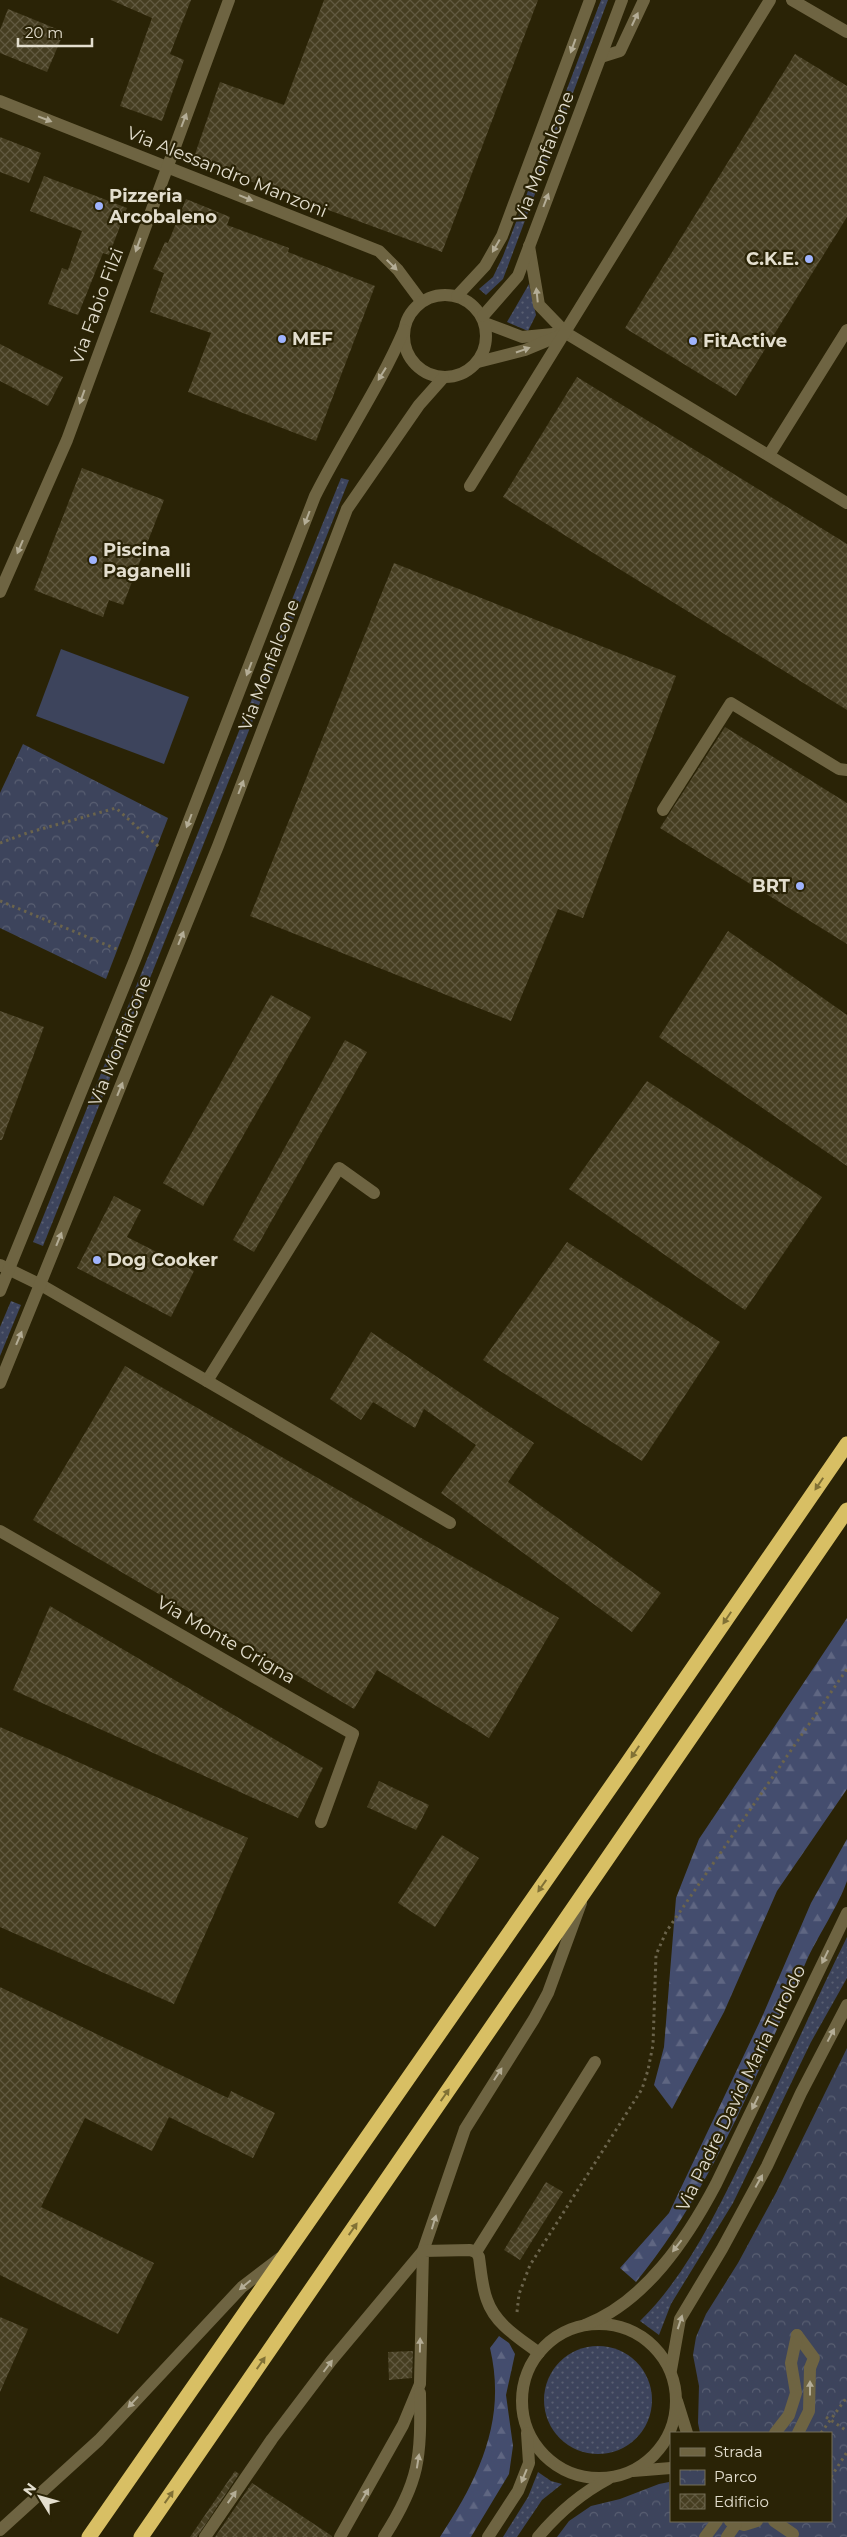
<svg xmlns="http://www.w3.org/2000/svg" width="847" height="2537" viewBox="0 0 847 2537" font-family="Montserrat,sans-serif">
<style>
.grass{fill:url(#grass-dots)}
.forest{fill:url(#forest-firs)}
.park{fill:url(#park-crowns)}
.pitch{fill:#3d445c}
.building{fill:url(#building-cross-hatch)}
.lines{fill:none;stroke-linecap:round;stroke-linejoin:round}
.path{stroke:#6b644c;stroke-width:3;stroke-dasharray:2.5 4;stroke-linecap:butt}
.service{stroke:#6e6442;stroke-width:12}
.minor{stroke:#6e6442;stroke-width:12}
.tertiary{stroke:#6e6442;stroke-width:12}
.motorway{stroke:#d8bf64;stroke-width:15}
.oneway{fill:#b4ad96}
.oneway2{fill:#817135}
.poi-dot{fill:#9fb3fd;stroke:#2a2306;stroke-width:2}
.labels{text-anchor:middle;stroke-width:4.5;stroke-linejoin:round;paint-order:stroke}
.street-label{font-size:18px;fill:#e3dece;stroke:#2a2306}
.poi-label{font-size:18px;font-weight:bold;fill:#e3dece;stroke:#2a2306;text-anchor:start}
</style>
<defs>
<pattern id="grass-dots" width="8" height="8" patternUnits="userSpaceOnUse" patternTransform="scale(1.25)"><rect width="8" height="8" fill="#3d445c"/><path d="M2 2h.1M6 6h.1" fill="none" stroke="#595f72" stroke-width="1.8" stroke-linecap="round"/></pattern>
<pattern id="forest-firs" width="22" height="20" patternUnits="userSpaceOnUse" patternTransform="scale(1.25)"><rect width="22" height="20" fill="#444d6e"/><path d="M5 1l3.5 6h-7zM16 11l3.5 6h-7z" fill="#5f6682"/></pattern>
<pattern id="park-crowns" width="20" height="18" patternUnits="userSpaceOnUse" patternTransform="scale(1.25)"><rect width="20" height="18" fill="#3d445c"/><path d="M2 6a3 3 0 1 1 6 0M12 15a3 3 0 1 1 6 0" fill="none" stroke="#595f72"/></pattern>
<pattern id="building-cross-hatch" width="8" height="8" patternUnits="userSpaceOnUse" patternTransform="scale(1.25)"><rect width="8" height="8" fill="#463e21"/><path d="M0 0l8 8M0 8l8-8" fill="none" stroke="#615940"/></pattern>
</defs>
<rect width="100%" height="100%" fill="#2a2306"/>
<!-- grass -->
<g class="grass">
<path d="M601 0H608L503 279 486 295 479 289 493 277 503 256Z"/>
<path d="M529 284 536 315 528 331 507 322Z"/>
<path d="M341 478 349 480 43 1246 33 1242Z"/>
<path d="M11 1301 21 1305 0 1356V1327Z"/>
<path d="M847 1937V1978L811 2042 733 2203 671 2304 659 2335 640 2321C687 2275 717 2211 746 2152 780 2081 812 2008 847 1937Z"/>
<circle cx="598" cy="2400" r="54"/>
<path d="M538 2472 551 2481 562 2484 542 2500 517 2537H503L528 2497Z"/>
</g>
<!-- forest -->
<g class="forest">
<path d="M847 1618V1789L777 1891 724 2012 672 2109 654 2085 664 2047 676 1898 699 1839Z"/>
<path d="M847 1839C847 1851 847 1869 847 1881 839 1905 817 1937 806 1962 758 2072 712 2189 636 2282L620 2268 669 2213 762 2017 811 1903Z"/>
<path d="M499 2336 509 2343 515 2354 506 2395 513 2446 509 2474 471 2537H440C479 2478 507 2420 490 2348Z"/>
</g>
<!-- park -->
<g class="park">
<path d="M23 744 168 818 106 979 0 928V793Z"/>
<path d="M847 2048V2537H557L569 2521 591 2506 620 2499 659 2484 669 2482 671 2521H831V2433H700L698 2423 699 2386 693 2355 696 2337 706 2314 738 2263 777 2191Z"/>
</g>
<!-- pitch -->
<path class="pitch" d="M61 649 189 697 164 764 36 716Z"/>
<!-- building -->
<g class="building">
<path d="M111 0H191L170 54 184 60 162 121 120 106 152 18Z"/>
<path d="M324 0H538L442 252 193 160 220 82 284 105Z"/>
<path d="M8 9 64 32 47 72 0 53V30Z"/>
<path d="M795 54 847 86V217L736 396 625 328Z"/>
<path d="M0 137 41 153 29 183 0 172Z"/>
<path d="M44 176 127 208 109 255 103 253 78 315 48 304 62 268 68 270 82 231 30 211Z"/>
<path d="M186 199 230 217 227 225 289 248 288 252 375 286 316 441 188 392 211 333 150 312 164 273 153 269 165 242 168 243Z"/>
<path d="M0 344 63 377 48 406 0 381Z"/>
<path d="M577 377 847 544V710L503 497Z"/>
<path d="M82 468 164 500 123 605 109 600 103 617 34 590Z"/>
<path d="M394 563 676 676 583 918 558 909 511 1021 250 916Z"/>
<path d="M725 727 847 803V944L660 828Z"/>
<path d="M728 931 847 1015V1166L659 1037Z"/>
<path d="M271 995 311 1017 203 1206 163 1183Z"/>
<path d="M0 1011 44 1027 2 1140H0Z"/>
<path d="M345 1040 367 1052 254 1252 233 1240Z"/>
<path d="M647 1081 822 1197 745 1310 569 1189Z"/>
<path d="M114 1196 141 1210 127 1237 194 1271 171 1317 77 1268Z"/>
<path d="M567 1242 720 1342 642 1461 483 1360Z"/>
<path d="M371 1332 534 1443 508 1482 661 1593 632 1632 441 1493 476 1445 424 1409 415 1428 373 1402 361 1420 330 1399Z"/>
<path d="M125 1366 559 1618 489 1738 377 1670 354 1709 33 1520Z"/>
<path d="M50 1606 323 1768 298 1818 13 1690Z"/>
<path d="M0 1727 248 1838 174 2004 0 1927Z"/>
<path d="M379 1781 429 1805 416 1830 367 1807Z"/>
<path d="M442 1835 479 1858 435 1927 398 1903Z"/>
<path d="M0 1987 228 2098 231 2091 275 2113 253 2158 169 2117 152 2151 85 2118 41 2207 154 2263 118 2334 0 2275Z"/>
<path d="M546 2182 563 2192 520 2260 504 2250Z"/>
<path d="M0 2317 28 2329 0 2392Z"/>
<path d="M413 2351 412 2378 389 2380 388 2352Z"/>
<path d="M235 2471 239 2474 197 2537H190Z"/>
<path d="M252 2483 332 2536V2537H215Z"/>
</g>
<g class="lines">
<!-- path -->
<g class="path">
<path d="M0 843 27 833 116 808 159 847"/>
<path d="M0 901 119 950"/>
<path d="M517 2312 519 2294 530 2265 642 2089 648 2070 653 2045 656 1955 666 1932 847 1669"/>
<path d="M826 2417 847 2431"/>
<path d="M821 2433 847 2397"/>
<path d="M831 2477 847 2452"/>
</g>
<!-- service -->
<g class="service">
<path d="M792 0 847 32"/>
<path d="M601 57 620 51 644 0"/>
<path d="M529 246 539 305 566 333 847 503"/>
<path d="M485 323 522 337 553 334"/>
<path d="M478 362 525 350 566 333"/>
<path d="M769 455 847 330"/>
<path d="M470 486 770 0"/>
<path d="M663 810 731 703 839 769 847 770"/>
<path d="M41 1285 207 1381 339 1168 374 1193"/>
<path d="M207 1381 450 1523"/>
<path d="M0 1531 353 1734 321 1822"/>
<path d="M476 2252 595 2062"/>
<path d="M797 2335 814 2358 810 2368 809 2411 798 2433"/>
<path d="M677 2401 687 2433"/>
<path d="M775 2433 789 2415 796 2393 791 2363 797 2335"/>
<path d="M633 2471 671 2468"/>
<path d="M730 2521 744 2525 757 2521"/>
<path d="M774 2521 793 2534"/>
<path d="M0 2530 99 2440 242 2287 280 2258"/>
<path d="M205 2537 272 2439 331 2361 423 2251 465 2129 534 2019 548 1993 581 1903"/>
<path d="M340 2537 403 2425 420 2384 423 2251 470 2250 476 2252 479 2257C481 2271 482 2287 487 2300 495 2324 519 2338 539 2353"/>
<path d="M384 2537C420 2481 421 2458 420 2393"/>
<path d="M705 2537 717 2521"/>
<path d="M727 2537 736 2524"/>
</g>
<!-- minor -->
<g class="minor">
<path d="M0 101 379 251 398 270 421 301"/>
<circle cx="445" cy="336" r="41"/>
<path d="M457 296 485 266 502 236 590 0"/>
<path d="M483 316 518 276 622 0"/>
<path d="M0 592 67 440 229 0"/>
<path d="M0 1265 41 1285"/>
<path d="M0 1291 136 957 315 496C343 440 379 388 404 330"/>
<path d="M0 1383 218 846 347 509 419 405 443 378"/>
</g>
<!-- tertiary -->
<g class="tertiary">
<circle cx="599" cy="2401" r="77"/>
<path d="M585 2325C645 2302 687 2239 716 2184L847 1913"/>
<path d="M671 2370 680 2319 722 2249 767 2166 801 2093 847 2005"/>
<path d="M488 2537 518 2491 529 2463 527 2433"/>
<path d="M538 2537C559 2512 580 2494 608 2479"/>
</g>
<!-- motorway -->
<g class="motorway">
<path d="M89 2537 624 1768 847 1444"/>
<path d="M141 2537 847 1510"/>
</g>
</g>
<!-- one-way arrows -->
<defs><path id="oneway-solid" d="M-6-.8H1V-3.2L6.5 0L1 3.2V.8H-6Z" transform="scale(1.25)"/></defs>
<g class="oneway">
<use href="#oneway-solid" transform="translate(635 19) rotate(-65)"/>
<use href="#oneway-solid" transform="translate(573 46) rotate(110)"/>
<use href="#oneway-solid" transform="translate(45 119) rotate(21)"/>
<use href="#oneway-solid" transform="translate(184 120) rotate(-69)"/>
<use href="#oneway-solid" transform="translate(246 198) rotate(22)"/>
<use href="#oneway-solid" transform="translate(546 200) rotate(-69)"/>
<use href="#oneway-solid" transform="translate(138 245) rotate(110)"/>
<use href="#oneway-solid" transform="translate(496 246) rotate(120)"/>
<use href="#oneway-solid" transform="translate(392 265) rotate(45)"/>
<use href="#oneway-solid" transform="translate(537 295) rotate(-96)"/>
<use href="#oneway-solid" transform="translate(523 350) rotate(-19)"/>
<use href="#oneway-solid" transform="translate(382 374) rotate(122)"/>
<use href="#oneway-solid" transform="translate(82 397) rotate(110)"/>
<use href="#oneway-solid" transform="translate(307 518) rotate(111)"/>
<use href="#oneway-solid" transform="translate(20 547) rotate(113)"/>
<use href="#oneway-solid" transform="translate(249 669) rotate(111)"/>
<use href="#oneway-solid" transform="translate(241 787) rotate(-69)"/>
<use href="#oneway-solid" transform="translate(189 821) rotate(111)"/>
<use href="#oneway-solid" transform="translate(181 938) rotate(-68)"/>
<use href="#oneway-solid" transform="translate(120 1089) rotate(-68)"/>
<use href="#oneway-solid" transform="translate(59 1239) rotate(-68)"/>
<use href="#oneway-solid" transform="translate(19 1338) rotate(-67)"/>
<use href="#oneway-solid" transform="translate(825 1957) rotate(116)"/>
<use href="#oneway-solid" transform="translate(831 2035) rotate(-62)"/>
<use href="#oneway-solid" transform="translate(498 2074) rotate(-57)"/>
<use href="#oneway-solid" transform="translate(755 2103) rotate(116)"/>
<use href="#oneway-solid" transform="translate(759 2181) rotate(-61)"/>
<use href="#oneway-solid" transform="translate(434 2222) rotate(-73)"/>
<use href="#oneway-solid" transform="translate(677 2246) rotate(128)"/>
<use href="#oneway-solid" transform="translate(245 2285) rotate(140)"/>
<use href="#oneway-solid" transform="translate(680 2322) rotate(-72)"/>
<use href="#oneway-solid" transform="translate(420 2345) rotate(-89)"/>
<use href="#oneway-solid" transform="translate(328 2366) rotate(-53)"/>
<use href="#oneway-solid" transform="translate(810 2388) rotate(-90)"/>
<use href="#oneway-solid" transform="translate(133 2402) rotate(133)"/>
<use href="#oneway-solid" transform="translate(418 2461) rotate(-81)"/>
<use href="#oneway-solid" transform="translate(524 2476) rotate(112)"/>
<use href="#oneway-solid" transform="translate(365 2495) rotate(-60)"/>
<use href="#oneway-solid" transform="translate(232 2497) rotate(-55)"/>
</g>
<g class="oneway2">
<use href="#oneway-solid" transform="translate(819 1484) rotate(124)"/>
<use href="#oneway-solid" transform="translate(727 1618) rotate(124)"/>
<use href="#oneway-solid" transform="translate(635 1752) rotate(124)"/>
<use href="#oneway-solid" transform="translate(542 1886) rotate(125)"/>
<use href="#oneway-solid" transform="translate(445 2095) rotate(-55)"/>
<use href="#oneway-solid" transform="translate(353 2229) rotate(-55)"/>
<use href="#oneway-solid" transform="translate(261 2363) rotate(-55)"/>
<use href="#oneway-solid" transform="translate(169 2497) rotate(-55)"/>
</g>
<!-- markers -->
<g class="poi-dot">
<circle cx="99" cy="206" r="5"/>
<circle cx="809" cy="259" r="5"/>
<circle cx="282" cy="339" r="5"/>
<circle cx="693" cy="341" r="5"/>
<circle cx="93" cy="560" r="5"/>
<circle cx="800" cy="886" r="5"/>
<circle cx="97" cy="1260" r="5"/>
</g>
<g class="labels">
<!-- street labels -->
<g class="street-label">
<text transform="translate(544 157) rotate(-69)" y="6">Via Monfalcone</text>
<text transform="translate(227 172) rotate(22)" y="6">Via Alessandro Manzoni</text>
<text transform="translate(97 306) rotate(-70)" y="6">Via Fabio Filzi</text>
<text transform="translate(269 665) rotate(-69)" y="6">Via Monfalcone</text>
<text transform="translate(120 1041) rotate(-68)" y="6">Via Monfalcone</text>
<text transform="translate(226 1640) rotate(30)" y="6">Via Monte Grigna</text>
<text transform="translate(741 2088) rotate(-64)" y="6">Via Padre David Maria Turoldo</text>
</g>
<!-- poi labels -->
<g class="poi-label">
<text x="109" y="202">Pizzeria<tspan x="109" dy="21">Arcobaleno</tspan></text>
<text x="799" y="265" text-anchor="end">C.K.E.</text>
<text x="292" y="345">MEF</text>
<text x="703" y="347">FitActive</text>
<text x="103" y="556">Piscina<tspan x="103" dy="21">Paganelli</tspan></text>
<text x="790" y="892" text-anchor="end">BRT</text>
<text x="107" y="1266">Dog Cooker</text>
</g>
</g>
<!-- legend -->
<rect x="670" y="2432" width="162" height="90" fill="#2a2306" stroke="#746e56"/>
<rect x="680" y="2448" width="25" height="8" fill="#6e6442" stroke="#746e56"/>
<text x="714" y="2457" font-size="15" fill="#e3dece">Strada</text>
<rect x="680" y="2470" width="25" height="15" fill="url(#park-crowns)" stroke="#746e56"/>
<text x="714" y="2482" font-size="15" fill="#e3dece">Parco</text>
<rect x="680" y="2494" width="25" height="15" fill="url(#building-cross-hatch)" stroke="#746e56"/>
<text x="714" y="2507" font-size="15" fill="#e3dece">Edificio</text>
<!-- north arrow -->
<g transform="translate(40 2497) rotate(307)" stroke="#2a2306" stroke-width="4" paint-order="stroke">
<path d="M0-4L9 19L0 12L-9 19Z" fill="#e3dece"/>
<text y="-8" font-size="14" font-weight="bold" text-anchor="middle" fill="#e3dece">N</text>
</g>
<!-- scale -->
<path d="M18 38v8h74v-8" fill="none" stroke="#e3dece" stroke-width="2.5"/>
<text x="25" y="38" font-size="15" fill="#e3dece" stroke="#2a2306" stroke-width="4" paint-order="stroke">20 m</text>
</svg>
